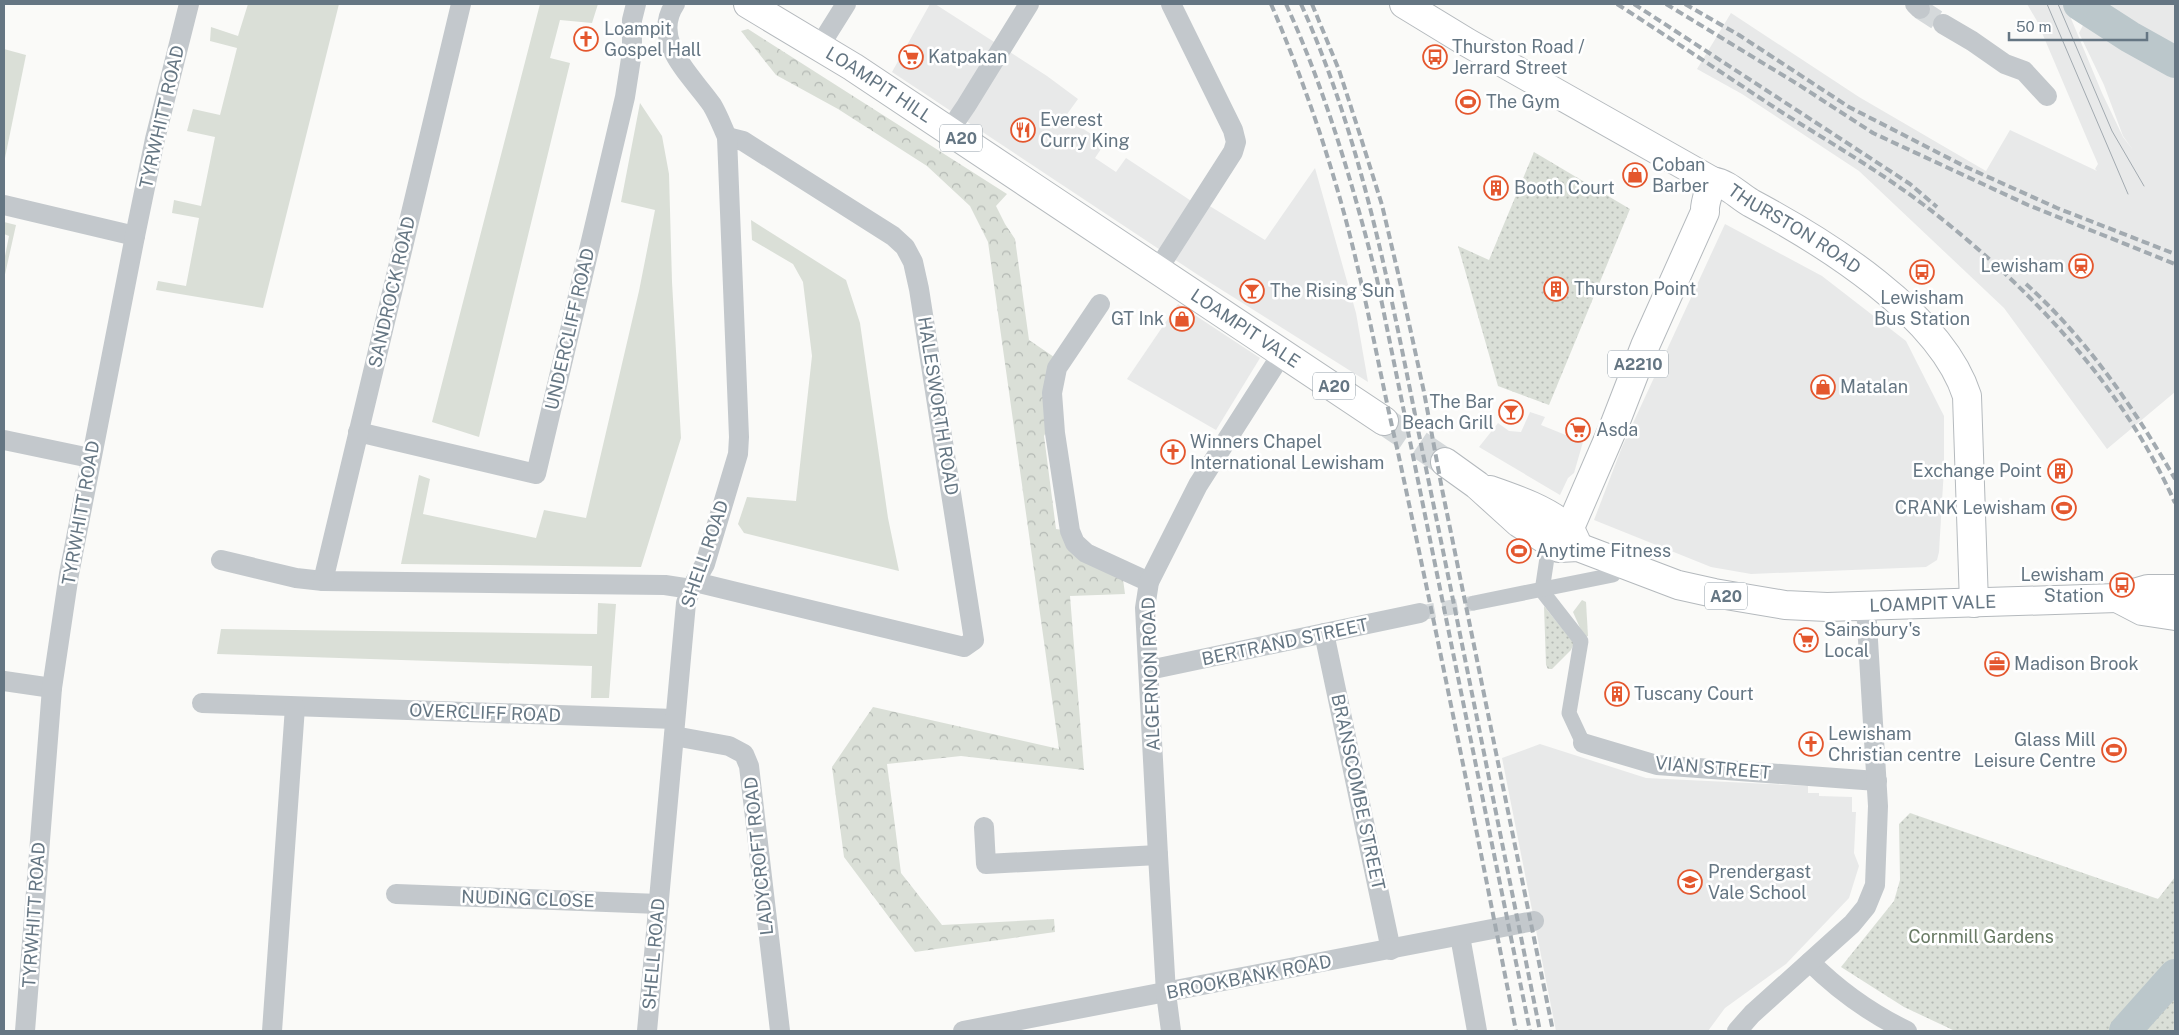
<svg xmlns="http://www.w3.org/2000/svg" width="2179" height="1035" viewBox="0 0 2179 1035" font-family="'Public Sans',sans-serif">
<style>
.built{fill:#e8e9e9}
.green{fill:#dadfd7}
.forest{fill:url(#forest-crowns)}
.park{fill:url(#park-dots)}
.lines{fill:none;stroke-linecap:round;stroke-linejoin:round}
.river{stroke:#bbc7cb;stroke-width:32}
.pedestrian-tunnel{stroke:#d5d9db;stroke-width:15;stroke-dasharray:15 8;stroke-linecap:butt}
.minor-tunnel{stroke:#d5d9db;stroke-width:20;stroke-dasharray:20 10;stroke-linecap:butt}
.trunk-tunnel{stroke:#d5d9db;stroke-width:28;stroke-dasharray:28 14;stroke-linecap:butt}
.primary-casing{stroke:#b5babe;stroke-width:30}
.trunk-casing{stroke:#b4b9bd;stroke-width:30}
.pedestrian{stroke:#c3c8cc;stroke-width:15}
.minor{stroke:#c3c8cc;stroke-width:20}
.primary{stroke:#fff;stroke-width:28}
.trunk{stroke:#fff;stroke-width:28}
.tram{stroke:#a2aab0;stroke-width:1}
.rail{stroke:#a2aab0;stroke-width:4;stroke-dasharray:8 4;stroke-linecap:butt}
.labels{text-anchor:middle;stroke-width:5;stroke-linejoin:round;paint-order:stroke}
.shield{fill:#fff;stroke:#939fa8;stroke-width:1}
.shield-label{font-size:16px;font-weight:bold;fill:#657683}
.poi-label{font-size:18px;fill:#657683;stroke:#fff;text-anchor:start}
.street-label{font-size:18px;fill:#657683;stroke:#fff}
.park-label{font-size:18px;fill:#687a64;stroke:#fff}
</style>
<defs>
<pattern id="forest-crowns" width="20" height="18" patternUnits="userSpaceOnUse" patternTransform="scale(1.25)"><rect width="20" height="18" fill="#dadfd7"/><path d="M2 6a3 3 0 1 1 6 0M12 15a3 3 0 1 1 6 0" fill="none" stroke="#b4b9b4"/></pattern>
<pattern id="park-dots" width="8" height="8" patternUnits="userSpaceOnUse" patternTransform="scale(1.25)"><rect width="8" height="8" fill="#dadfd7"/><path d="M2 2h.1M6 6h.1" fill="none" stroke="#b4b9b4" stroke-width="1.8" stroke-linecap="round"/></pattern>
</defs>
<rect width="100%" height="100%" fill="#fafaf8"/>
<!-- built -->
<g class="built">
<path d="M930 4H935L1047 76 1078 99 1065 117 1105 143 1095 158 1116 172 1126 158 1205 210 1208 205 1265 240 1315 168 1356 313 1368 382 1198 275 892 72Z"/>
<path d="M2027 4H2065L2102 93 2123 137 2133 150 2123 136 2104 85 2079 33 2094 4H2175V392L2107 449 2004 308 1859 171 1742 94 1697 69 1731 13 1859 97 1986 171 2010 130 2097 171 2095 169 2098 164 2091 148 2037 21Z"/>
<path d="M1725 224 1822 276 1906 341 1944 416V468L1939 552 1937 560 1926 567 1751 574 1711 567 1594 520 1622 447Z"/>
<path d="M1178 304 1260 358 1216 430 1127 379Z"/>
<path d="M1530 412 1545 417 1541 425 1583 442 1574 473 1568 478 1560 495 1479 447 1498 423 1509 431 1521 432Z"/>
<path d="M1540 744 1646 778 1808 786V793H1819V796L1852 797V812H1856L1854 853 1859 866 1849 898 1786 964 1725 1008 1708 1031H1556L1502 758Z"/>
</g>
<!-- green -->
<g class="green">
<path d="M248 4H339L263 308 156 290 158 281 186 286 199 218 172 213 174 200 201 206 215 137 187 131 193 109 220 115 237 48 210 41 211 27 238 36Z"/>
<path d="M540 4H598L592 23 560 20 550 58 570 63 479 437 432 422Z"/>
<path d="M4 49 26 55 4 163Z"/>
<path d="M640 103 662 136 669 174 672 282 681 438 641 567 401 564 419 475 430 479 423 514 536 538 544 510 586 518 639 291 655 210 621 202Z"/>
<path d="M751 220 846 280 860 323 888 518 899 571 744 533 738 524 747 497 796 501 812 356 803 282 793 264 752 240Z"/>
<path d="M4 222 16 225 4 279V261L9 236 4 234Z"/>
<path d="M1582 600 1586 602 1588 636 1586 637H1584L1573 612Z"/>
<path d="M598 603 616 604 609 698H591L592 666 217 654 221 629 597 634Z"/>
</g>
<!-- forest -->
<path class="forest" d="M748 29 1007 194 996 206 1005 224 1015 239 1029 340 1054 357 1049 426 1044 436 1056 529 1063 530 1123 579 1125 594 1070 596 1084 770 961 756 887 764 901 873 942 925 1054 919 1055 932 915 952 844 857 832 767 873 707 1059 749 988 242 970 206 927 166 838 109 776 75 741 31Z"/>
<!-- park -->
<g class="park">
<path d="M1534 152 1630 209 1549 405 1498 386 1458 246 1489 260Z"/>
<path d="M1544 606 1574 643 1571 650 1552 669H1548L1546 665Z"/>
<path d="M1910 813 2158 899 2175 877V1031H1955L1904 1007 1841 967 1894 901 1900 880 1899 824Z"/>
</g>
<g class="lines">
<!-- river -->
<g class="river">
<path d="M2079 4 2130 37 2175 62"/>
<path d="M2125 1031 2175 975"/>
</g>
<!-- pedestrian-tunnel -->
<path class="pedestrian-tunnel" d="M1420 613 1474 603"/>
<!-- minor-tunnel -->
<path class="minor-tunnel" d="M1920 9 1943 24"/>
<!-- trunk-tunnel -->
<path class="trunk-tunnel" d="M1384 421 1445 462"/>
<!-- primary casing -->
<g class="primary-casing">
<g id="primary">
<path id="s1" d="M1404 4 1468 43 1712 181C1729 184 1737 195 1751 203 1824 242 1941 314 1967 396L1974 603"/>
<path d="M1569 530 1614 426 1645 346 1705 212C1704 202 1710 191 1712 181"/>
</g>
</g>
<!-- trunk casing -->
<g class="trunk-casing">
<g id="trunk">
<path id="s2" d="M748 4 853 67 1384 421"/>
<path id="s3" d="M1445 462 1477 485 1519 523 1559 548 1578 547 1678 585 1714 593 1785 605 1827 607 2117 598 2148 589H2175"/>
<path d="M1490 490C1516 499 1548 510 1569 529 1573 533 1576 541 1578 547"/>
<path d="M2117 598 2142 611 2175 616"/>
</g>
</g>
<!-- pedestrian -->
<g class="pedestrian">
<path d="M1548 551 1542 591 1581 641 1569 713 1583 743"/>
<path d="M1474 603 1613 575"/>
</g>
<!-- minor -->
<g class="minor">
<path d="M1915 4 1920 9"/>
<path d="M1943 24 1972 41 2005 64 2024 71 2047 96"/>
<path d="M819 47 846 4"/>
<path d="M949 131 966 106 1029 4"/>
<path d="M4 205 135 236"/>
<path d="M1158 269 1233 152 1236 142 1233 130 1171 4"/>
<path d="M1100 304 1057 368 1052 393 1055 433 1070 531 1075 543 1086 553 1149 582"/>
<path d="M358 432 536 474 625 97 632 52V20L636 4"/>
<path d="M4 440 90 458"/>
<path d="M221 560 296 578 323 581 665 585 691 589"/>
<path d="M323 581 461 4"/>
<path d="M695 582 964 647 974 640 919 289 913 262 905 247 893 236 743 141 727 137"/>
<path d="M1324 633 1391 950"/>
<path d="M1149 670 1420 613"/>
<path d="M4 681 52 688"/>
<path d="M202 703 675 719"/>
<path d="M674 736 729 746 744 754 749 766 780 1031"/>
<path d="M1583 743 1657 765 1877 781"/>
<path d="M984 827 986 864 1158 855"/>
<path d="M396 894 659 904"/>
<path d="M1460 936 1477 1031"/>
<path d="M1810 962C1839 991 1870 1013 1907 1031"/>
<path d="M25 1031 52 688 69 574 135 236 155 139 189 4"/>
<path d="M272 1031 295 707"/>
<path d="M647 1031 686 603 691 589 705 564 738 454 739 437 727 137C722 126 718 115 712 105 692 76 650 41 675 4"/>
<path d="M963 1031 1534 921"/>
<path d="M1171 1031 1166 993 1158 855 1145 608 1149 582 1198 485 1283 352"/>
<path d="M1737 1031 1752 1014 1852 924 1866 907 1875 885 1878 806 1866 607"/>
</g>
<!-- primary -->
<use href="#primary" class="primary"/>
<!-- trunk -->
<use href="#trunk" class="trunk"/>
<!-- tram -->
<g class="tram">
<path d="M2047 4 2128 194"/>
<path d="M2058 4 2112 131 2144 186"/>
</g>
<!-- rail -->
<g class="rail">
<path d="M1271 4C1309 93 1340 187 1361 282 1374 337 1384 393 1397 448 1439 642 1478 837 1516 1031"/>
<path d="M1286 4C1326 92 1353 185 1377 279L1530 1031"/>
<path d="M1301 4C1365 146 1392 302 1423 454 1463 646 1501 839 1540 1031"/>
<path d="M1312 4 1339 70 1360 135 1382 205 1398 273 1424 392 1442 489 1553 1031"/>
<path d="M1617 4C1673 40 1728 77 1783 113 1831 143 1879 171 1924 205 2027 284 2122 384 2175 503"/>
<path d="M1634 4 1910 184 1937 207"/>
<path d="M1666 4 1799 85 1873 133 2028 205 2175 264"/>
<path d="M1685 4 1739 35 1849 107 1966 167 2057 208 2175 254"/>
<path d="M2026 284C2087 339 2134 408 2175 479"/>
</g>
</g>
<!-- icons -->
<defs>
<g id="church-ring" transform="scale(1.25)"><circle r="9.5" fill="#fff" stroke="#e4572e" stroke-width="1.5"/><path d="M-1.2-6h2.4v3.5h3.3v2.4h-3.3V6h-2.4V-.1h-3.3v-2.4h3.3Z" fill="#e4572e"/></g>
<g id="supermarket-ring" transform="scale(1.25)"><circle r="9.5" fill="#fff" stroke="#e4572e" stroke-width="1.5"/><path d="M-6-5.5h2.5l.6 2H6L4.5 2H-2.5L-4.4-4H-6ZM-1.5 3.2a1.3 1.3 0 1 0 .1 0ZM3 3.2a1.3 1.3 0 1 0 .1 0Z" fill="#e4572e"/></g>
<g id="bus-ring" transform="scale(1.25)"><circle r="9.5" fill="#fff" stroke="#e4572e" stroke-width="1.5"/><path d="M-5-6H5V4H4V6H2V4H-2V6H-4V4H-5ZM-3.5-4V0h7V-4ZM-3.5 1.2v1.5H-2V1.2ZM2 1.2v1.5H3.5V1.2Z" fill="#e4572e"/></g>
<g id="stadium-ring" transform="scale(1.25)"><circle r="9.5" fill="#fff" stroke="#e4572e" stroke-width="1.5"/><path d="M0-5a6.5 5 0 1 0 0 10a6.5 5 0 1 0 0-10ZM-3.5-1.8h7v3.6h-7Z" fill="#e4572e"/></g>
<g id="restaurant-ring" transform="scale(1.25)"><circle r="9.5" fill="#fff" stroke="#e4572e" stroke-width="1.5"/><path d="M-5-6h1v4h1v-4h1v4h1v-4h1v5L-1.5 .5V6h-2V.5L-5-1ZM5-6V6H3V1.5H1.5Q1.5-4 5-6Z" fill="#e4572e"/></g>
<g id="shop-ring" transform="scale(1.25)"><circle r="9.5" fill="#fff" stroke="#e4572e" stroke-width="1.5"/><path d="M-5-2.5h2.3a2.7 3.5 0 0 1 5.4 0H5L5.5 6h-11ZM-1.5-2.5h3a1.5 2.3 0 0 0-3 0Z" fill="#e4572e"/></g>
<g id="building-ring" transform="scale(1.25)"><circle r="9.5" fill="#fff" stroke="#e4572e" stroke-width="1.5"/><path d="M-4-6H4V6H1V3H-1V6H-4ZM-2.5-4.3h1.7v1.8h-1.7ZM.8-4.3h1.7v1.8H.8ZM-2.5-1h1.7V.8h-1.7ZM.8-1h1.7V.8H.8Z" fill="#e4572e"/></g>
<g id="station-ring" transform="scale(1.25)"><circle r="9.5" fill="#fff" stroke="#e4572e" stroke-width="1.5"/><path d="M-3-6H3Q5-6 5-4V2Q5 4 3 4L4.5 6H3L1.5 4h-3L-3 6H-4.5L-3 4Q-5 4-5 2V-4Q-5-6-3-6ZM-3.5-4v3h7v-3ZM-3.5 1v1.5H-2V1ZM2 1v1.5H3.5V1Z" fill="#e4572e"/></g>
<g id="bar-ring" transform="scale(1.25)"><circle r="9.5" fill="#fff" stroke="#e4572e" stroke-width="1.5"/><path d="M-6-5H6L.8 .8V4.5H3.5V6h-7V4.5H-.8V.8Z" fill="#e4572e"/></g>
<g id="office-ring" transform="scale(1.25)"><circle r="9.5" fill="#fff" stroke="#e4572e" stroke-width="1.5"/><path d="M-6-3h4V-5.5h4V-3h4V5H-6ZM-1-4.5V-3h2v-1.5ZM-6 0V1H6V0Z" fill="#e4572e"/></g>
<g id="school-ring" transform="scale(1.25)"><circle r="9.5" fill="#fff" stroke="#e4572e" stroke-width="1.5"/><path d="M0-5L7-2L0 1L-7-2ZM-4 1L0 2.5L4 1V4Q0 6-4 4Z" fill="#e4572e"/></g>
</defs>
<g fill-rule="evenodd">
<use href="#church-ring" x="586" y="39"/>
<use href="#supermarket-ring" x="911" y="57"/>
<use href="#bus-ring" x="1435" y="57"/>
<use href="#stadium-ring" x="1468" y="102"/>
<use href="#restaurant-ring" x="1023" y="130"/>
<use href="#shop-ring" x="1635" y="175"/>
<use href="#building-ring" x="1496" y="188"/>
<use href="#station-ring" x="2081" y="266"/>
<use href="#bus-ring" x="1922" y="272"/>
<use href="#building-ring" x="1556" y="289"/>
<use href="#bar-ring" x="1252" y="291"/>
<use href="#shop-ring" x="1182" y="319"/>
<use href="#shop-ring" x="1823" y="387"/>
<use href="#bar-ring" x="1511" y="412"/>
<use href="#supermarket-ring" x="1578" y="430"/>
<use href="#church-ring" x="1173" y="452"/>
<use href="#building-ring" x="2060" y="471"/>
<use href="#stadium-ring" x="2064" y="508"/>
<use href="#stadium-ring" x="1519" y="551"/>
<use href="#bus-ring" x="2122" y="585"/>
<use href="#supermarket-ring" x="1806" y="640"/>
<use href="#office-ring" x="1997" y="664"/>
<use href="#building-ring" x="1617" y="694"/>
<use href="#church-ring" x="1811" y="744"/>
<use href="#stadium-ring" x="2114" y="750"/>
<use href="#school-ring" x="1690" y="882"/>
</g>
<g class="labels">
<!-- shield labels -->
<g class="shield">
<rect x="940" y="124.5" width="42" height="27" rx="4"/>
<rect x="1608" y="350.5" width="60" height="27" rx="4"/>
<rect x="1313" y="372.5" width="42" height="27" rx="4"/>
<rect x="1705" y="582.5" width="42" height="27" rx="4"/>
</g>
<g class="shield-label">
<text x="961" y="144">A20</text>
<text x="1638" y="370">A2210</text>
<text x="1334" y="392">A20</text>
<text x="1726" y="602">A20</text>
</g>
<!-- poi labels -->
<g class="poi-label">
<text x="604" y="35">Loampit<tspan x="604" dy="21">Gospel Hall</tspan></text>
<text x="1452" y="53">Thurston Road /<tspan x="1452" dy="21">Jerrard Street</tspan></text>
<text x="928" y="63">Katpakan</text>
<text x="1486" y="108">The Gym</text>
<text x="1040" y="126">Everest<tspan x="1040" dy="21">Curry King</tspan></text>
<text x="1652" y="171">Coban<tspan x="1652" dy="21">Barber</tspan></text>
<text x="1514" y="194">Booth Court</text>
<text x="2064" y="272" text-anchor="end">Lewisham</text>
<text x="1574" y="295">Thurston Point</text>
<text x="1270" y="297">The Rising Sun</text>
<text x="1922" y="304" text-anchor="middle">Lewisham<tspan x="1922" dy="21">Bus Station</tspan></text>
<text x="1164" y="325" text-anchor="end">GT Ink</text>
<text x="1840" y="393">Matalan</text>
<text x="1494" y="408" text-anchor="end">The Bar<tspan x="1494" dy="21">Beach Grill</tspan></text>
<text x="1596" y="436">Asda</text>
<text x="1190" y="448">Winners Chapel<tspan x="1190" dy="21">International Lewisham</tspan></text>
<text x="2042" y="477" text-anchor="end">Exchange Point</text>
<text x="2046" y="514" text-anchor="end">CRANK Lewisham</text>
<text x="1536" y="557">Anytime Fitness</text>
<text x="2104" y="581" text-anchor="end">Lewisham<tspan x="2104" dy="21">Station</tspan></text>
<text x="1824" y="636">Sainsbury's<tspan x="1824" dy="21">Local</tspan></text>
<text x="2014" y="670">Madison Brook</text>
<text x="1634" y="700">Tuscany Court</text>
<text x="1828" y="740">Lewisham<tspan x="1828" dy="21">Christian centre</tspan></text>
<text x="2096" y="746" text-anchor="end">Glass Mill<tspan x="2096" dy="21">Leisure Centre</tspan></text>
<text x="1708" y="878">Prendergast<tspan x="1708" dy="21">Vale School</tspan></text>
</g>
<!-- street labels -->
<g class="street-label">
<text dy="6" stroke="none"><textPath href="#s2" startOffset="154">LOAMPIT HILL</textPath></text>
<text transform="translate(162 117) rotate(-77)" y="6">TYRWHITT ROAD</text>
<text dy="6" stroke="none"><textPath href="#s1" startOffset="451">THURSTON ROAD</textPath></text>
<text transform="translate(392 292) rotate(-77)" y="6">SANDROCK ROAD</text>
<text dy="6" stroke="none"><textPath href="#s2" startOffset="594">LOAMPIT VALE</textPath></text>
<text transform="translate(570 329) rotate(-77)" y="6">UNDERCLIFF ROAD</text>
<text transform="translate(938 406) rotate(81)" y="6">HALESWORTH ROAD</text>
<text transform="translate(81 513) rotate(-80)" y="6">TYRWHITT ROAD</text>
<text transform="translate(705 554) rotate(-71)" y="6">SHELL ROAD</text>
<text dy="6" stroke="none"><textPath href="#s3" startOffset="526">LOAMPIT VALE</textPath></text>
<text transform="translate(1285 642) rotate(-12)" y="6">BERTRAND STREET</text>
<text transform="translate(1151 674) rotate(-92)" y="6">ALGERNON ROAD</text>
<text transform="translate(485 713) rotate(2)" y="6">OVERCLIFF ROAD</text>
<text transform="translate(1713 768) rotate(5)" y="6">VIAN STREET</text>
<text transform="translate(1358 792) rotate(78)" y="6">BRANSCOMBE STREET</text>
<text transform="translate(759 856) rotate(-96)" y="6">LADYCROFT ROAD</text>
<text transform="translate(528 899) rotate(2)" y="6">NUDING CLOSE</text>
<text transform="translate(34 915) rotate(-86)" y="6">TYRWHITT ROAD</text>
<text transform="translate(654 954) rotate(-85)" y="6">SHELL ROAD</text>
<text transform="translate(1249 977) rotate(-11)" y="6">BROOKBANK ROAD</text>
</g>
<!-- park labels -->
<g class="park-label">
<text x="1981" y="943">Cornmill Gardens</text>
</g>
</g>
<!-- border -->
<rect width="2179" height="1035" fill="none" stroke="#657683" stroke-width="10"/>
<!-- scale -->
<path d="M2009 32v8h138v-8" fill="none" stroke="#657683" stroke-width="2.5"/>
<text x="2016" y="32" font-size="15" fill="#657683" stroke="#ffffff" stroke-width="4" paint-order="stroke">50 m</text>
</svg>
